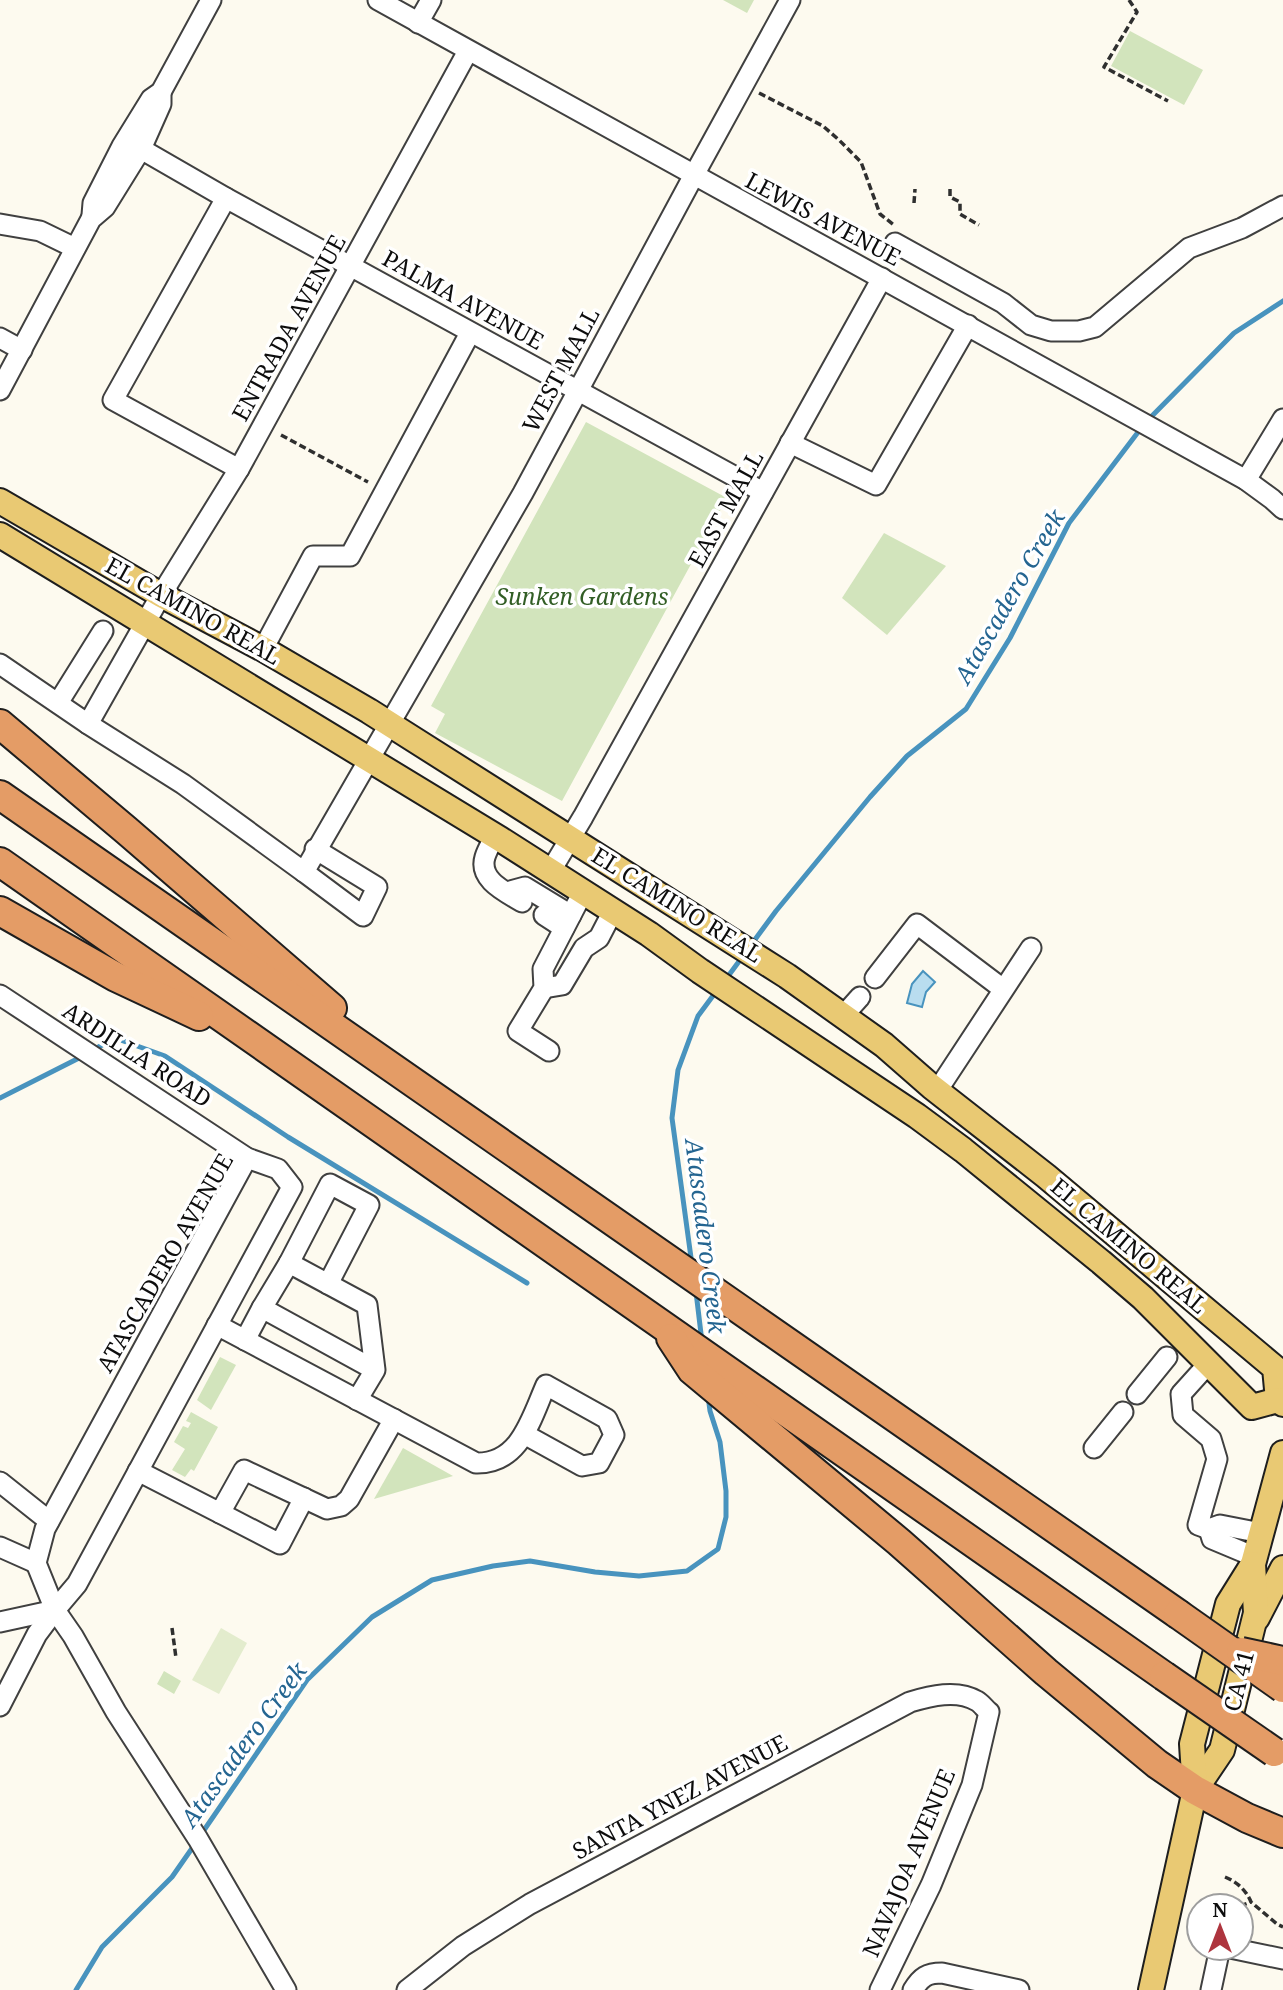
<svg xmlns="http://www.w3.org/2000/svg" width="1283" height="1990" viewBox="0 0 1283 1990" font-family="'Noto Serif',serif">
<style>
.green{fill:#d2e4bc}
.pitch{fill:#e3eccd}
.water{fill:#b9ddef;stroke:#4893be;stroke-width:2}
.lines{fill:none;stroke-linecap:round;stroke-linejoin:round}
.stream{stroke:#4893be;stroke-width:5}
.minor-casing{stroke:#404040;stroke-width:23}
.major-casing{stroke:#1e1e1e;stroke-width:28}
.highway-casing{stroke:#1e1e1e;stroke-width:32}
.path{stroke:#2f2f2f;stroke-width:3.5;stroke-dasharray:7 3.5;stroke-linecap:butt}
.minor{stroke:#fff;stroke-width:19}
.major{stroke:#e9c973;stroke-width:24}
.highway{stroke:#e49c66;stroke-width:28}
.highway-bridge-casing{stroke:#1e1e1e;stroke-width:32;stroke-linecap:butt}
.highway-bridge{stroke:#e49c66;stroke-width:28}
.labels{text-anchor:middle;stroke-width:7;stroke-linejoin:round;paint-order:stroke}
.street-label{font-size:23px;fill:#0d0d0d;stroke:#fff}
.park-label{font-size:23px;font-style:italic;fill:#325e25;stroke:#fff}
.water-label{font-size:24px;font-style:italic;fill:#246591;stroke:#fff}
</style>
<rect width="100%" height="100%" fill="#fdfaef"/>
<!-- green -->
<g class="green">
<path d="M723 0H754L747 13Z"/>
<path d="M1130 31 1203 70 1184 105 1111 66Z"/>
<path d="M586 422 727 498 562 801 435 733 445 714 431 706Z"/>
<path d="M884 533 946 566 887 635 842 598Z"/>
<path d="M220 1357 236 1365 211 1410 197 1400Z"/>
<path d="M191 1412 218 1427 194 1471 191 1469 185 1477 172 1470 185 1449 174 1442 183 1426 188 1428 191 1423 186 1421Z"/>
<path d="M403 1448 453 1476 374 1499Z"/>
<path d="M164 1671 181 1681 174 1694 157 1684Z"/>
</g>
<!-- pitch -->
<path class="pitch" d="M221 1628 247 1643 219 1694 192 1680Z"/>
<!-- water -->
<path class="water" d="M923 971 935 982 926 992 922 1007 907 1003 912 984Z"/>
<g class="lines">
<!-- stream -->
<g class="stream">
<path d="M751 945 776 911 870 797 907 756 966 709 1010 638 1069 523 1145 423 1234 333 1283 301"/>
<path d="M726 979 743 956"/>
<path d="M93 1050 115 1038 165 1056 288 1137 527 1283"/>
<path d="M0 1098 85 1055"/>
<path d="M692 1265 672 1118 678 1070 698 1016 718 989"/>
<path d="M696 1292 702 1342"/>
<path d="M200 1836 307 1680 372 1617 432 1580 493 1566 530 1561 595 1572 639 1576 687 1571 718 1549 726 1517V1491L720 1442 710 1411 708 1396"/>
<path d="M76 1990 102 1947 172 1877 195 1844"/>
</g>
<!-- minor casing -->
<g class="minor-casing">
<g id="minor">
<path d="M378 0 1246 480 1272 499 1283 509"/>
<path d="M418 23 431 0"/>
<path d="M468 51 239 469 161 595 88 724 183 784 304 872 523 493 694 175 790 0"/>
<path d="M141 149 226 198 763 492"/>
<path d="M226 198 113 400 239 469"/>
<path d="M92 215 93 203 122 146 151 99 161 92 211 0"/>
<path d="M0 224 40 231 75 248"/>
<path d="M895 243 1003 303 1031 325 1051 331H1079L1095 327 1189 248 1242 228 1283 206"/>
<path d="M0 338 22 350"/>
<path d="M0 390 91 219 105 207 141 149 161 104V92"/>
<path d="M790 443 876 485 968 325"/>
<path d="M1246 480 1283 419"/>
<path d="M263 649 313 556H350L470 333"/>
<path d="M0 664 88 724"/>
<path d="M58 703 103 631"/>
<path d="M495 836C492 842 487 850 485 857 478 880 506 892 522 902"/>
<path d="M304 872 363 916 377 887 315 849"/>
<path d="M550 872 583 817 882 278"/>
<path d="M507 892 525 887 571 915"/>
<path d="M544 915 564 928"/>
<path d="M875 978 917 924 1003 989"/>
<path d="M544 988 562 985 584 948 599 938 613 911"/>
<path d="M0 995 247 1158 278 1169 292 1187 77 1584 55 1610 37 1634 0 1706"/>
<path d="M843 1016 860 997"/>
<path d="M549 1051 518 1031 544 988 543 969 583 892"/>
<path d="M937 1091 1031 948"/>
<path d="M247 1158 45 1529 36 1563 55 1610 73 1636 116 1712 198 1839 286 1990"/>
<path d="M289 1263 330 1184 369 1205 328 1284"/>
<path d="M217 1325 476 1463C520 1464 531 1419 546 1385L607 1419 614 1435 599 1463 582 1466 524 1434"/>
<path d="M245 1340 262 1308"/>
<path d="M1209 1363 1181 1394 1183 1415 1211 1439 1217 1459 1198 1525 1209 1529 1220 1525 1261 1533"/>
<path d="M1137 1394 1167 1357"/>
<path d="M357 1400 375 1370 262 1308 289 1263 367 1305 375 1370"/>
<path d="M1094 1448 1123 1412"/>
<path d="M138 1471 220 1513 244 1470 327 1509 341 1506 349 1499 394 1419"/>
<path d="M0 1482 49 1521"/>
<path d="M220 1513 280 1544 304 1498"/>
<path d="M1209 1529 1212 1539 1255 1557"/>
<path d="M0 1547 36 1563"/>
<path d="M0 1622 55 1610"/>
<path d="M1230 1948 1283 1959"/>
<path d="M407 1990 463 1946 530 1904 910 1702C930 1696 957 1689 977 1701 981 1703 985 1709 989 1712L972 1785 931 1885 880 1990"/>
<path d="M913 1990C921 1977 927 1973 942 1973L1019 1990"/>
<path d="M1211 1990 1220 1948"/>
</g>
</g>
<!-- major casing -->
<g class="major-casing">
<g id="major">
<path d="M0 501 161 595 263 649 369 711 787 976 884 1045 932 1087 1046 1176 1275 1368 1278 1400 1283 1404"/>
<path d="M0 535 500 839 649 934 700 971 917 1116 963 1150 1101 1262 1143 1298 1252 1407 1278 1400"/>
<path d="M1257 1618 1283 1568"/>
<path d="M1195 1790 1222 1750 1256 1613 1253 1564 1283 1453"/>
<path d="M1151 1990 1195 1790 1192 1744 1228 1604 1253 1564"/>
</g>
</g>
<!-- highway casing -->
<g class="highway-casing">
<g id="highway">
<path d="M0 724 126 830 332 1008"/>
<path d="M0 795 1178 1614"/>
<path d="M0 862 1164 1676"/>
<path d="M0 911 116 977 199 1016"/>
<path d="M671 1338 692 1370 899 1542 1046 1672 1157 1764 1195 1790 1247 1818 1283 1833"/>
</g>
</g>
<!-- path -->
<g class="path">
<path d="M1129 0 1137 12 1104 67 1168 101"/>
<path d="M759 93 823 126 839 140 861 162 880 214 894 225"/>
<path d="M950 189V197L960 202V214L979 225"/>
<path d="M914 203 915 189"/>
<path d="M281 435 368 482"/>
<path d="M172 1628 176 1658"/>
<path d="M1225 1877C1237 1882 1246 1890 1251 1902L1277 1924 1283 1927"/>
<path d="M1240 1906 1251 1902"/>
</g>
<!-- minor -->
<use href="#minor" class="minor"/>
<!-- major -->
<use href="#major" class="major"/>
<!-- highway -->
<use href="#highway" class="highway"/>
<!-- highway-bridge casing -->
<g class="highway-bridge-casing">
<g id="highway-bridge">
<path d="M1178 1614 1283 1688"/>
<path d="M1241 1652 1283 1661"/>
<path d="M1164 1676 1274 1752"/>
</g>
</g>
<!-- highway-bridge -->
<use href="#highway-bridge" class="highway-bridge"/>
</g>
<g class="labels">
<!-- street labels -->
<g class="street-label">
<text transform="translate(823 219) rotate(28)" y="8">LEWIS AVENUE</text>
<text transform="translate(463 300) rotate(29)" y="8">PALMA AVENUE</text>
<text transform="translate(289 328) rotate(-61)" y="8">ENTRADA AVENUE</text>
<text transform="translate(561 370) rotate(-62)" y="8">WEST MALL</text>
<text transform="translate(726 509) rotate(-61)" y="8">EAST MALL</text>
<text transform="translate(193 611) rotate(29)" y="8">EL CAMINO REAL</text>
<text transform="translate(677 905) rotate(32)" y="8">EL CAMINO REAL</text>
<text transform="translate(137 1055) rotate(33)" y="8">ARDILLA ROAD</text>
<text transform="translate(1129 1246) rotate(40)" y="8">EL CAMINO REAL</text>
<text transform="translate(165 1263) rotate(-60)" y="8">ATASCADERO AVENUE</text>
<text transform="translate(1239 1681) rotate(-76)" y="8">CA 41</text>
<text transform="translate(680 1797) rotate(-28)" y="8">SANTA YNEZ AVENUE</text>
<text transform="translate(909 1863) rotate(-67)" y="8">NAVAJOA AVENUE</text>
</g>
<!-- park labels -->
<g class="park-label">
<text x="582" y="605">Sunken Gardens</text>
</g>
<!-- water labels -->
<g class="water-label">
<text transform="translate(1010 597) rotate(-60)" y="8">Atascadero Creek</text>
<text transform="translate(705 1236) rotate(83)" y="8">Atascadero Creek</text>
<text transform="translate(244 1745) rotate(-54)" y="8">Atascadero Creek</text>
</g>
</g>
<!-- north arrow -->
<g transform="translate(1220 1927)"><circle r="33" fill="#ffffff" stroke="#9e9e9e" stroke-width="2"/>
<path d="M0-5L12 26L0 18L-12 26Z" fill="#ae353e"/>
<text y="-10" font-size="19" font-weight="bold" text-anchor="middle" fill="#0d0d0d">N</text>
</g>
</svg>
